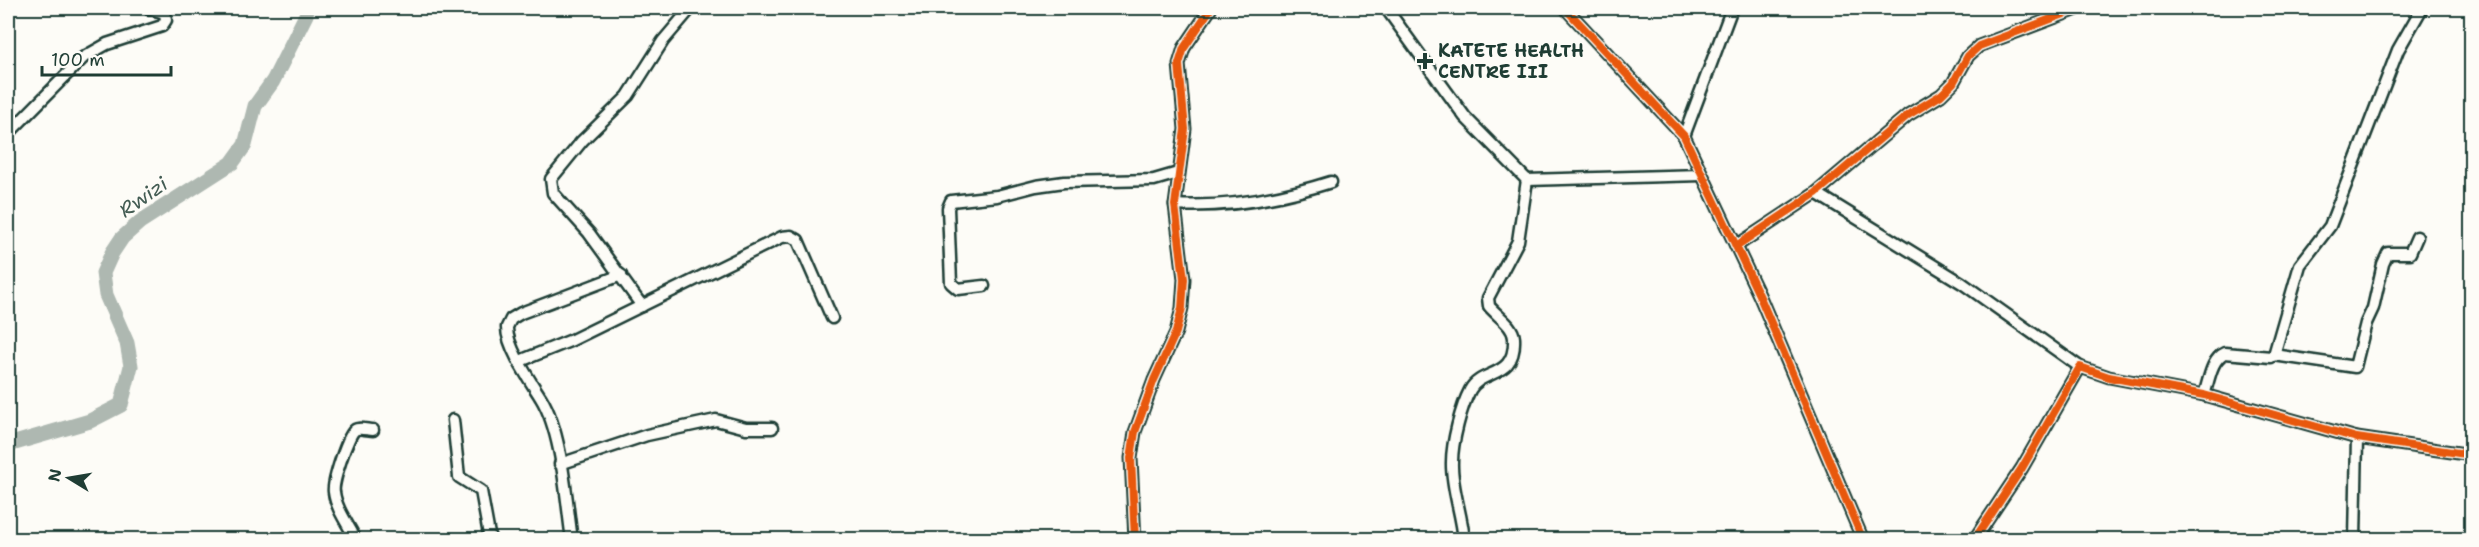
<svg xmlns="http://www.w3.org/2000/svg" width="2479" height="547" viewBox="0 0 2479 547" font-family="'Shantell Sans',sans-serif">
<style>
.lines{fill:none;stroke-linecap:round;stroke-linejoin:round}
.river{stroke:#aeb8b1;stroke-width:15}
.minor-casing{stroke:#1f3d34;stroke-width:15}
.minor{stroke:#fdfcf7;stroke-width:10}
.cycleway-casing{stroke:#fdfcf7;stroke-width:11}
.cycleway{stroke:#e8590c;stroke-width:8}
.poi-dot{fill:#1f3d34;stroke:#fdfcf7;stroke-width:2}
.labels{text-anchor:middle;stroke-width:5;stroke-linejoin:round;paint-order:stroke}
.poi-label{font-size:18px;font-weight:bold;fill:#1f3d34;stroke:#fdfcf7;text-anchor:start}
.water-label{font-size:20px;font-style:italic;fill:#435c53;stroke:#fdfcf7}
</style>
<rect width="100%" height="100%" fill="#fdfcf7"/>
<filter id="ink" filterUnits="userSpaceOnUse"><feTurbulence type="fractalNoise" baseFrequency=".0167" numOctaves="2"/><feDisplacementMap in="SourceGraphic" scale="12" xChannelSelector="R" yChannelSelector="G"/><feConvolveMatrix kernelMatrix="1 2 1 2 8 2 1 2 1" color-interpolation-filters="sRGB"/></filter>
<g filter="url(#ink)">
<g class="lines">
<!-- river -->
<path class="river" d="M8 445 90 421 121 405 131 366 127 343 106 295 103 273 112 253 122 238 140 222 232 163 245 145 255 106 273 81 306 15 307 8"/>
<!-- minor casing -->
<g class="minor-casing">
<g id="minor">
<path d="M1386 8 1465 117 1527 180 1702 175"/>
<path d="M1565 8 1684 136 1760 297 1863 540"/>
<path d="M8 134 84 57 107 44 162 26 166 20 165 13 148 8"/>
<path d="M1684 136 1732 8"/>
<path d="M1816 193 1962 283 2080 367"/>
<path d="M1175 205C1227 208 1281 198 1331 182"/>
<path d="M1736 246 1816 193 1908 115 1941 95 1953 83 1968 56 1979 46 2080 8"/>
<path d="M984 286 958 289 951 283 948 208 951 201 997 196 1036 186 1064 182 1154 180 1178 173"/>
<path d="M642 306 589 233 553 193 551 179 582 141 628 96 663 41 691 8"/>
<path d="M2274 355 2300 265 2330 226 2398 50 2422 8"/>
<path d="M520 361 572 340 782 237 791 236 798 240 832 318"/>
<path d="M2204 395C2209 381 2211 359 2225 353L2271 357 2274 355 2355 367 2366 323 2373 308 2383 264 2388 253H2410L2417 237"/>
<path d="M453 420 459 477 481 491 490 540"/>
<path d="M560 464 647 435 716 420 746 428H772"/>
<path d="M356 540C348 524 336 509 334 492 332 483 348 434 355 430 359 427 368 430 373 430"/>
<path d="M572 540C566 499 562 432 541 398 531 382 506 346 507 327L511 319 521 313 621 275"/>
<path d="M1135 540 1131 458 1135 432 1154 380 1176 332 1182 308 1184 279 1175 205 1185 129 1179 64 1184 48 1211 8"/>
<path d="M1464 540C1462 514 1451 487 1452 462 1452 442 1461 407 1470 390 1482 368 1516 380 1514 338 1513 325 1497 316 1489 306L1488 298 1518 241 1527 180"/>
<path d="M1974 540 2022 468 2080 367 2109 377 2204 395 2357 438 2472 455"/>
<path d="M2355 540 2357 438"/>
</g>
</g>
<!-- minor -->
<use href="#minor" class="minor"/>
<!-- cycleway casing -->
<g class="cycleway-casing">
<g id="cycleway">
<path d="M1565 8 1684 136 1760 297 1863 540"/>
<path d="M1736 246 1816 193 1908 115 1941 95 1953 83 1968 56 1979 46 2080 8"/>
<path d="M1135 540 1131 458 1135 432 1154 380 1176 332 1182 308 1184 279 1175 205 1185 129 1179 64 1184 48 1211 8"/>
<path d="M1974 540 2022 468 2080 367 2109 377 2204 395 2357 438 2472 455"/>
</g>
</g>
<!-- cycleway -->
<use href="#cycleway" class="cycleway"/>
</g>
</g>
<!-- markers -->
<path class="poi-dot" d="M1422 52h6v6h6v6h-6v6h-6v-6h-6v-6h6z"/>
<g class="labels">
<!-- poi labels -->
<g class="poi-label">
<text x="1438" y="57">KATETE HEALTH<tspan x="1438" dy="21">CENTRE III</tspan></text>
</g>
<!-- water labels -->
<g class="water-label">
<text transform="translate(143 197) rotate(-35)" y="7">Rwizi</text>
</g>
</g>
<!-- margin -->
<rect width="2479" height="547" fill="none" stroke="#fdfcf7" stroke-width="30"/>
<rect x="15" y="15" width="2449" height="517" fill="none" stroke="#1f3d34" stroke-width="2" filter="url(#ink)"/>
<!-- north arrow -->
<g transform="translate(69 478) rotate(281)" stroke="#fdfcf7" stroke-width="4.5" paint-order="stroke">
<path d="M0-4.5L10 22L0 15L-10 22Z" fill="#1f3d34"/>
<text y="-9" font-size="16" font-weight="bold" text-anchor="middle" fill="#1f3d34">N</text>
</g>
<!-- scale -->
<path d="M42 66v9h129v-9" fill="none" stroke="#1f3d34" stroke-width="3"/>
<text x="51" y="66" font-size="18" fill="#1f3d34" stroke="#fdfcf7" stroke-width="4.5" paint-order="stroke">100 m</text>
</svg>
